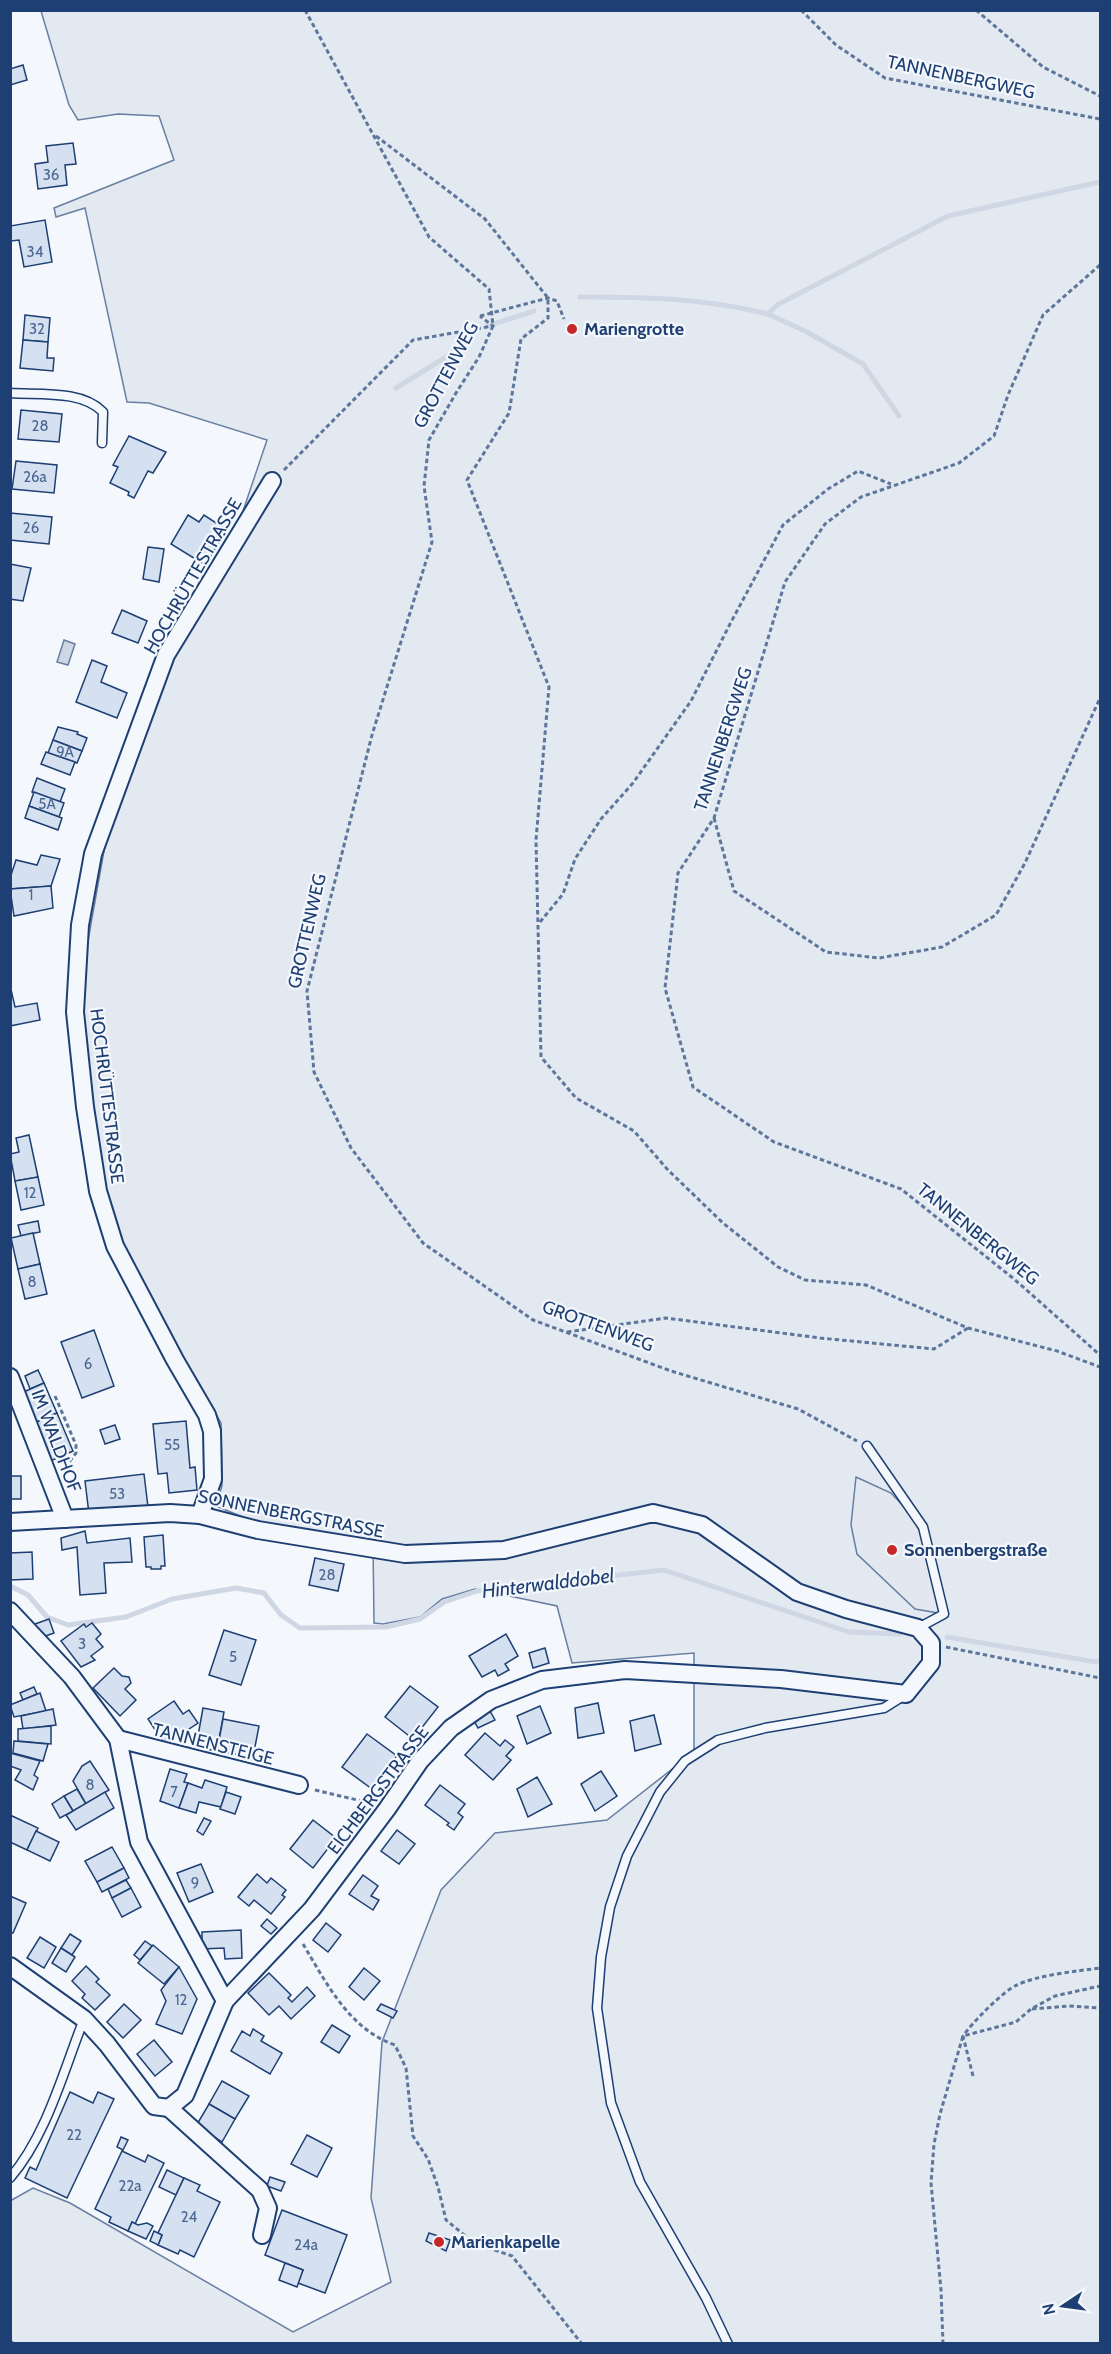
<svg xmlns="http://www.w3.org/2000/svg" width="1111" height="2354" viewBox="0 0 1111 2354" font-family="Cabin,sans-serif">
<style>
.green{fill:#e3e9f0;stroke:#687fa3;stroke-width:1.5}
.parking{fill:#e3e8f0;stroke:#687fa3;stroke-width:1.5}
.water{fill:#cfd7e4;stroke:#687fa3;stroke-width:1.5}
.lines{fill:none;stroke-linecap:round;stroke-linejoin:round}
.stream{stroke:#cfd7e4;stroke-width:5}
.building{fill:#d5e0f0;stroke:#1d3f73;stroke-width:1.5}
.service-casing{stroke:#1d3f73;stroke-width:11}
.minor-casing{stroke:#1d3f73;stroke-width:20}
.path{stroke:#5e769c;stroke-width:3;stroke-dasharray:4.5 3;stroke-linecap:butt}
.service{stroke:#f4f7fb;stroke-width:8}
.minor{stroke:#f4f7fb;stroke-width:16}
.poi-dot{fill:#c62828;stroke:#f4f7fb;stroke-width:2}
.labels{text-anchor:middle;stroke-width:4.5;stroke-linejoin:round;paint-order:stroke}
.number-label{font-size:15px;fill:#4b6792}
.street-label{font-size:18px;fill:#1d3f73;stroke:#f4f7fb}
.poi-label{font-size:18px;font-weight:bold;fill:#1d3f73;stroke:#f4f7fb;text-anchor:start}
.water-label{font-size:20px;font-style:italic;fill:#1d3f73;stroke:#f4f7fb}
</style>
<rect width="100%" height="100%" fill="#f4f7fb"/>
<!-- green -->
<path class="green" d="M41 11H1100V2343H11L10 2201 33 2188 70 2203 293 2332 391 2282 371 2198 382 2042 441 1890 495 1833 607 1820 694 1752V1653L572 1663 557 1606 475 1589 442 1599 420 1617 383 1624 374 1623 373 1542 257 1523 216 1506 222 1486 221 1423 199 1384 154 1312 123 1247 106 1199 82 1022 84 963 107 834 173 649 242 514 267 440 149 403 127 402 85 208 56 217 54 208 174 160 159 116 118 114 78 120 69 105Z"/>
<!-- parking -->
<path class="parking" d="M856 1477 891 1493 923 1527 944 1614 915 1609 857 1554 851 1525Z"/>
<!-- water -->
<path class="water" d="M64 640 75 644 68 665 57 662Z"/>
<g class="lines">
<!-- stream -->
<g class="stream">
<path d="M580 297C647 297 703 298 768 314L777 305 948 216 1100 182"/>
<path d="M768 314 807 332 863 364 899 416"/>
<path d="M487 326 534 311"/>
<path d="M396 388 451 354 469 337"/>
<path d="M10 1586 28 1595 47 1617 68 1625 126 1617 172 1599 236 1588 264 1593 281 1615 300 1628 386 1627 420 1619 444 1602 477 1591 664 1570 849 1632 900 1634"/>
<path d="M947 1637 1096 1662 1100 1661"/>
</g>
</g>
<!-- building -->
<g class="building">
<path d="M23 65 27 80 10 85V69Z"/>
<path d="M73 143 76 164 65 165 67 185 38 189 35 164 48 162 46 146Z"/>
<path d="M45 220 52 262 24 267 19 240 11 241 10 226Z"/>
<path d="M25 315 50 318 48 342 23 340Z"/>
<path d="M23 340 48 342 47 358H54L53 371 20 368Z"/>
<path d="M21 410 62 414 59 442 18 439Z"/>
<path d="M129 436 166 452 153 473 148 471 134 498 128 495 129 492 110 483 118 467 113 465Z"/>
<path d="M16 461 57 465 54 493 12 489Z"/>
<path d="M10 513 52 517 49 544 10 540Z"/>
<path d="M188 515 199 522 204 515 227 530 205 565 171 544Z"/>
<path d="M148 547 164 549 159 582 143 579Z"/>
<path d="M10 564 31 568 23 601 10 599Z"/>
<path d="M122 610 147 621 138 643 112 633Z"/>
<path d="M92 660 107 666 101 682 127 693 117 718 76 702Z"/>
<path d="M58 727 78 732 77 734 87 738 82 751 53 740Z"/>
<path d="M53 740 82 751 77 763 48 753Z"/>
<path d="M46 752 75 762 70 775 41 764Z"/>
<path d="M37 778 65 789 60 802 32 792Z"/>
<path d="M34 792 64 803 59 817 29 806Z"/>
<path d="M29 806 62 818 58 830 25 818Z"/>
<path d="M41 855 60 859 51 886 10 889V878L16 860 37 865Z"/>
<path d="M51 886 53 908 14 916 10 889Z"/>
<path d="M10 985 15 1007 37 1003 40 1020 10 1026Z"/>
<path d="M29 1135 38 1177 15 1181 10 1154 19 1152 16 1138Z"/>
<path d="M38 1177 44 1205 21 1210 15 1181Z"/>
<path d="M38 1221 40 1232 21 1236 18 1225Z"/>
<path d="M33 1233 40 1264 18 1269 11 1238Z"/>
<path d="M40 1264 47 1294 25 1299 18 1269Z"/>
<path d="M94 1330 114 1386 82 1398 61 1342Z"/>
<path d="M38 1370 44 1383 30 1389 25 1376Z"/>
<path d="M44 1383 57 1413 32 1424 19 1394Z"/>
<path d="M57 1413 73 1451 48 1462 32 1424Z"/>
<path d="M186 1421 190 1468 195 1467 197 1490 169 1493 167 1473 158 1474 153 1424Z"/>
<path d="M115 1425 120 1439 105 1444 100 1430Z"/>
<path d="M144 1474 148 1507 89 1514 85 1481Z"/>
<path d="M10 1476H21V1499H11Z"/>
<path d="M85 1531 87 1543 130 1538 132 1562 104 1563 106 1593 80 1595 77 1547 62 1550 61 1538Z"/>
<path d="M163 1535 165 1566H161V1569H151V1567H146L144 1537Z"/>
<path d="M32 1552 33 1579 10 1580V1553Z"/>
<path d="M315 1558 344 1564 338 1591 309 1585Z"/>
<path d="M49 1619 54 1633 40 1638 35 1624Z"/>
<path d="M92 1623 101 1634 96 1639 103 1647 91 1656 95 1660 81 1667 61 1641 84 1624 86 1627Z"/>
<path d="M224 1630 256 1640 241 1685 209 1675Z"/>
<path d="M506 1634 518 1656 505 1664 509 1670 498 1676 495 1670 482 1677 469 1656Z"/>
<path d="M545 1648 549 1663 533 1668 529 1653Z"/>
<path d="M114 1668 122 1676 129 1677 131 1683 125 1689 136 1700 120 1716 93 1688Z"/>
<path d="M410 1686 438 1707 413 1739 385 1717Z"/>
<path d="M34 1687 37 1694 23 1700 20 1693Z"/>
<path d="M40 1693 46 1711 14 1717 10 1705Z"/>
<path d="M174 1701 183 1714 189 1710 198 1723 165 1745 148 1719Z"/>
<path d="M598 1703 604 1733 578 1738 575 1708Z"/>
<path d="M540 1706 551 1733 527 1744 517 1716Z"/>
<path d="M203 1708 224 1712 217 1751 196 1747Z"/>
<path d="M53 1709 56 1725 23 1729 21 1716Z"/>
<path d="M490 1711 495 1720 478 1728 473 1719Z"/>
<path d="M654 1715 661 1744 635 1751 630 1721Z"/>
<path d="M223 1719 259 1726 253 1757 217 1751Z"/>
<path d="M51 1726V1744L18 1741V1729Z"/>
<path d="M485 1733 500 1746 505 1740 514 1747 506 1756 511 1760 493 1780 465 1755Z"/>
<path d="M367 1734 397 1756 372 1789 342 1767Z"/>
<path d="M14 1741 48 1744 43 1761 13 1753Z"/>
<path d="M10 1753 40 1761 34 1775 38 1778 33 1790 15 1780 21 1770 10 1766Z"/>
<path d="M90 1761 109 1790 86 1804 73 1781 82 1766Z"/>
<path d="M170 1769 187 1774 184 1782 188 1783 179 1808 160 1801Z"/>
<path d="M601 1771 617 1796 595 1811 581 1784Z"/>
<path d="M537 1777 552 1804 528 1817 517 1789Z"/>
<path d="M205 1780 227 1787 221 1807 199 1802 196 1813 179 1808 188 1783 202 1788Z"/>
<path d="M440 1785 465 1804 458 1813 463 1817 454 1830 447 1825 449 1823 425 1805Z"/>
<path d="M77 1789 86 1804 73 1811 64 1796Z"/>
<path d="M105 1792 114 1808 76 1830 66 1815Z"/>
<path d="M226 1792 241 1797 235 1814 220 1809Z"/>
<path d="M64 1796 73 1811 60 1818 52 1804Z"/>
<path d="M10 1815 38 1828 27 1850 10 1842Z"/>
<path d="M204 1818 211 1821 203 1835 197 1831Z"/>
<path d="M313 1820 336 1838 313 1868 290 1849Z"/>
<path d="M397 1830 415 1844 399 1864 381 1851Z"/>
<path d="M36 1831 59 1842 50 1861 27 1850Z"/>
<path d="M112 1847 124 1868 97 1882 85 1861Z"/>
<path d="M201 1864 213 1892 189 1902 177 1873Z"/>
<path d="M124 1868 129 1878 102 1892 97 1882Z"/>
<path d="M257 1874 267 1883 271 1878 286 1890 282 1895 285 1897 271 1914 254 1900 249 1906 238 1897Z"/>
<path d="M363 1875 378 1886 371 1896 379 1900 373 1910 349 1894Z"/>
<path d="M126 1880 131 1888 112 1898 108 1889Z"/>
<path d="M131 1888 141 1907 122 1917 112 1898Z"/>
<path d="M10 1896 26 1903 13 1933 10 1932Z"/>
<path d="M267 1919 277 1928 271 1934 261 1926Z"/>
<path d="M326 1923 341 1935 328 1952 313 1940Z"/>
<path d="M241 1930 242 1958 225 1959 224 1948 202 1949V1932Z"/>
<path d="M70 1934 81 1941 72 1955 61 1948Z"/>
<path d="M40 1937 56 1947 44 1968 27 1958Z"/>
<path d="M145 1941 152 1946 140 1960 134 1955Z"/>
<path d="M153 1945 179 1967 164 1984 138 1963Z"/>
<path d="M61 1948 75 1957 66 1972 52 1963Z"/>
<path d="M86 1966 99 1979 96 1982 110 1995 95 2010 82 1998 85 1994 72 1981Z"/>
<path d="M179 1967 197 1999 182 2034 156 2024 166 2001 161 1990Z"/>
<path d="M364 1968 380 1981 364 2000 349 1987Z"/>
<path d="M269 1973 291 1995 288 1998 292 2002 307 1987 315 1996 291 2019 279 2006 269 2015 248 1993Z"/>
<path d="M124 2004 141 2020 123 2038 107 2022Z"/>
<path d="M381 2004 397 2011 393 2018 377 2010Z"/>
<path d="M332 2025 350 2036 339 2053 321 2042Z"/>
<path d="M253 2029 264 2036 261 2041 282 2053 270 2074 231 2051 242 2031 250 2036Z"/>
<path d="M154 2040 172 2062 155 2076 137 2054Z"/>
<path d="M222 2081 249 2096 235 2119 209 2104Z"/>
<path d="M70 2092 93 2103 98 2092 114 2099 67 2198 25 2178 30 2167 36 2170Z"/>
<path d="M209 2104 235 2119 222 2142 196 2126Z"/>
<path d="M307 2135 332 2148 317 2177 291 2164Z"/>
<path d="M121 2137 128 2140 123 2150 117 2147Z"/>
<path d="M122 2151 145 2162 148 2155 164 2163 135 2224 132 2222 128 2231 109 2222 111 2217 95 2209Z"/>
<path d="M167 2170 184 2178 176 2195 159 2187Z"/>
<path d="M270 2177 285 2182 281 2191 267 2186Z"/>
<path d="M184 2178 200 2185 197 2191 220 2202 194 2257 180 2250 178 2254 158 2245 162 2235 158 2233Z"/>
<path d="M282 2210 347 2235 325 2293 298 2283 303 2270 265 2255Z"/>
<path d="M132 2222 138 2225 147 2223 153 2226 146 2239 128 2231Z"/>
<path d="M154 2231 162 2235 158 2245 150 2241Z"/>
<path d="M429 2233 450 2240 446 2251 426 2241Z"/>
<path d="M285 2263 303 2270 297 2287 279 2280Z"/>
</g>
<g class="lines">
<!-- service casing -->
<g class="service-casing">
<g id="service">
<path d="M10 393C40 395 82 390 103 412L102 443"/>
<path d="M867 1446 923 1527 944 1614 918 1628"/>
<path d="M10 2178C47 2135 63 2072 84 2019"/>
<path d="M728 2344 706 2298 640 2182 611 2103 597 2008 601 1957 610 1907 627 1856 660 1792 685 1761 718 1740 765 1728 884 1708 903 1696"/>
</g>
</g>
<!-- minor casing -->
<g class="minor-casing">
<g id="minor">
<path d="M10 1377 65 1519"/>
<path d="M200 1515 213 1479 212 1431 207 1415 175 1360 115 1246 98 1191 85 1107 75 1012 80 925 93 854 166 655 272 481"/>
<path d="M10 1522 170 1513 200 1515 258 1530 405 1554 504 1550 653 1513 702 1525 797 1592 846 1609 918 1628 931 1643V1663L906 1694 781 1679 625 1670 542 1680 491 1700 451 1728 420 1761 387 1809 312 1909 225 2001 185 2095 169 2108 154 2106 107 2044 84 2019 10 1966"/>
<path d="M10 1611 72 1677 118 1739 139 1842 225 2001"/>
<path d="M118 1739 299 1785"/>
<path d="M169 2108 260 2190 268 2208 262 2235"/>
</g>
</g>
<!-- path -->
<g class="path">
<path d="M305 10 429 237 489 289 493 326 479 357 456 393 429 440 424 486 432 542 372 735 307 991 314 1072 351 1148 423 1243 533 1320 671 1371 798 1409 857 1441"/>
<path d="M801 10 836 45 885 78 1100 119"/>
<path d="M976 10 1043 67 1100 96"/>
<path d="M376 136 485 219 548 298V318L521 339 509 413 467 480 549 687 536 840 541 1057 576 1098 634 1131 668 1170 723 1223 778 1267 805 1280 866 1285 968 1328 1057 1351 1100 1367"/>
<path d="M1100 265 1043 315 1008 395 994 436 959 463 861 497 825 524 785 582 714 818 678 873 665 988 693 1087 774 1142 901 1189 1014 1279 1100 1355"/>
<path d="M480 316 548 298 557 301 564 319"/>
<path d="M284 470 413 340 493 326 480 316"/>
<path d="M714 818 734 891 826 952 879 958 942 947 996 915 1025 863 1100 698"/>
<path d="M540 922 563 894 575 859 601 819 633 783 691 701 730 624 783 525 828 489 858 471 891 484"/>
<path d="M567 1332 666 1318 820 1338 934 1349 968 1328"/>
<path d="M55 1396 76 1445V1453L63 1470"/>
<path d="M10 1644V1665"/>
<path d="M946 1647 1100 1678"/>
<path d="M315 1790 370 1803"/>
<path d="M303 1944C327 1984 349 2029 395 2045L406 2068 413 2136 428 2159 438 2187 446 2220 474 2243 512 2256 582 2344"/>
<path d="M1032 2009 1068 2006 1100 2008"/>
<path d="M973 2076 963 2036C972 2023 1003 1991 1017 1985 1037 1975 1078 1971 1100 1968"/>
<path d="M10 2341 14 2344"/>
<path d="M943 2344 941 2290 931 2183 934 2144 940 2114 963 2036 1016 2022 1031 2009 1055 1996 1100 1986"/>
</g>
<!-- service -->
<use href="#service" class="service"/>
<!-- minor -->
<use href="#minor" class="minor"/>
</g>
<!-- markers -->
<g class="poi-dot">
<circle cx="572" cy="329" r="6"/>
<circle cx="892" cy="1550" r="6"/>
<circle cx="439" cy="2242" r="6"/>
</g>
<g class="labels">
<!-- number labels -->
<g class="number-label">
<text x="51" y="180">36</text>
<text x="35" y="257">34</text>
<text x="37" y="334">32</text>
<text x="40" y="431">28</text>
<text x="35" y="482">26a</text>
<text x="31" y="533">26</text>
<text x="65" y="757">9A</text>
<text x="47" y="809">5A</text>
<text x="31" y="900">1</text>
<text x="30" y="1198">12</text>
<text x="32" y="1287">8</text>
<text x="88" y="1369">6</text>
<text x="172" y="1450">55</text>
<text x="117" y="1499">53</text>
<text x="327" y="1580">28</text>
<text x="82" y="1649">3</text>
<text x="233" y="1662">5</text>
<text x="90" y="1790">8</text>
<text x="174" y="1797">7</text>
<text x="195" y="1888">9</text>
<text x="181" y="2005">12</text>
<text x="74" y="2140">22</text>
<text x="130" y="2191">22a</text>
<text x="189" y="2222">24</text>
<text x="306" y="2250">24a</text>
</g>
<!-- street labels -->
<g class="street-label">
<text transform="translate(961 77) rotate(12)" y="6">TANNENBERGWEG</text>
<text transform="translate(446 375) rotate(-62)" y="6">GROTTENWEG</text>
<text transform="translate(193 576) rotate(-60)" y="6">HOCHRÜTTESTRASSE</text>
<text transform="translate(723 739) rotate(-72)" y="6">TANNENBERGWEG</text>
<text transform="translate(307 931) rotate(-77)" y="6">GROTTENWEG</text>
<text transform="translate(107 1096) rotate(83)" y="6">HOCHRÜTTESTRASSE</text>
<text transform="translate(978 1234) rotate(39)" y="6">TANNENBERGWEG</text>
<text transform="translate(598 1326) rotate(20)" y="6">GROTTENWEG</text>
<text transform="translate(56 1441) rotate(69)" y="6">IM WALDHOF</text>
<text transform="translate(291 1514) rotate(11)" y="6">SONNENBERGSTRASSE</text>
<text transform="translate(213 1744) rotate(14)" y="6">TANNENSTEIGE</text>
<text transform="translate(378 1790) rotate(-53)" y="6">EICHBERGSTRASSE</text>
</g>
<!-- poi labels -->
<g class="poi-label">
<text x="584" y="335">Mariengrotte</text>
<text x="904" y="1556">Sonnenbergstraße</text>
<text x="451" y="2248">Marienkapelle</text>
</g>
<!-- water labels -->
<g class="water-label">
<text transform="translate(548 1583) rotate(-7)" y="7">Hinterwalddobel</text>
</g>
</g>
<!-- border -->
<rect width="1111" height="2354" fill="none" stroke="#1d3f73" stroke-width="24"/>
<!-- north arrow -->
<g transform="translate(1063 2306) rotate(257)" stroke="#f4f7fb" stroke-width="4.5" paint-order="stroke">
<path d="M0-4.5L10 22L0 15L-10 22Z" fill="#1d3f73"/>
<text y="-9" font-size="16" font-weight="bold" text-anchor="middle" fill="#1d3f73">N</text>
</g>
</svg>
